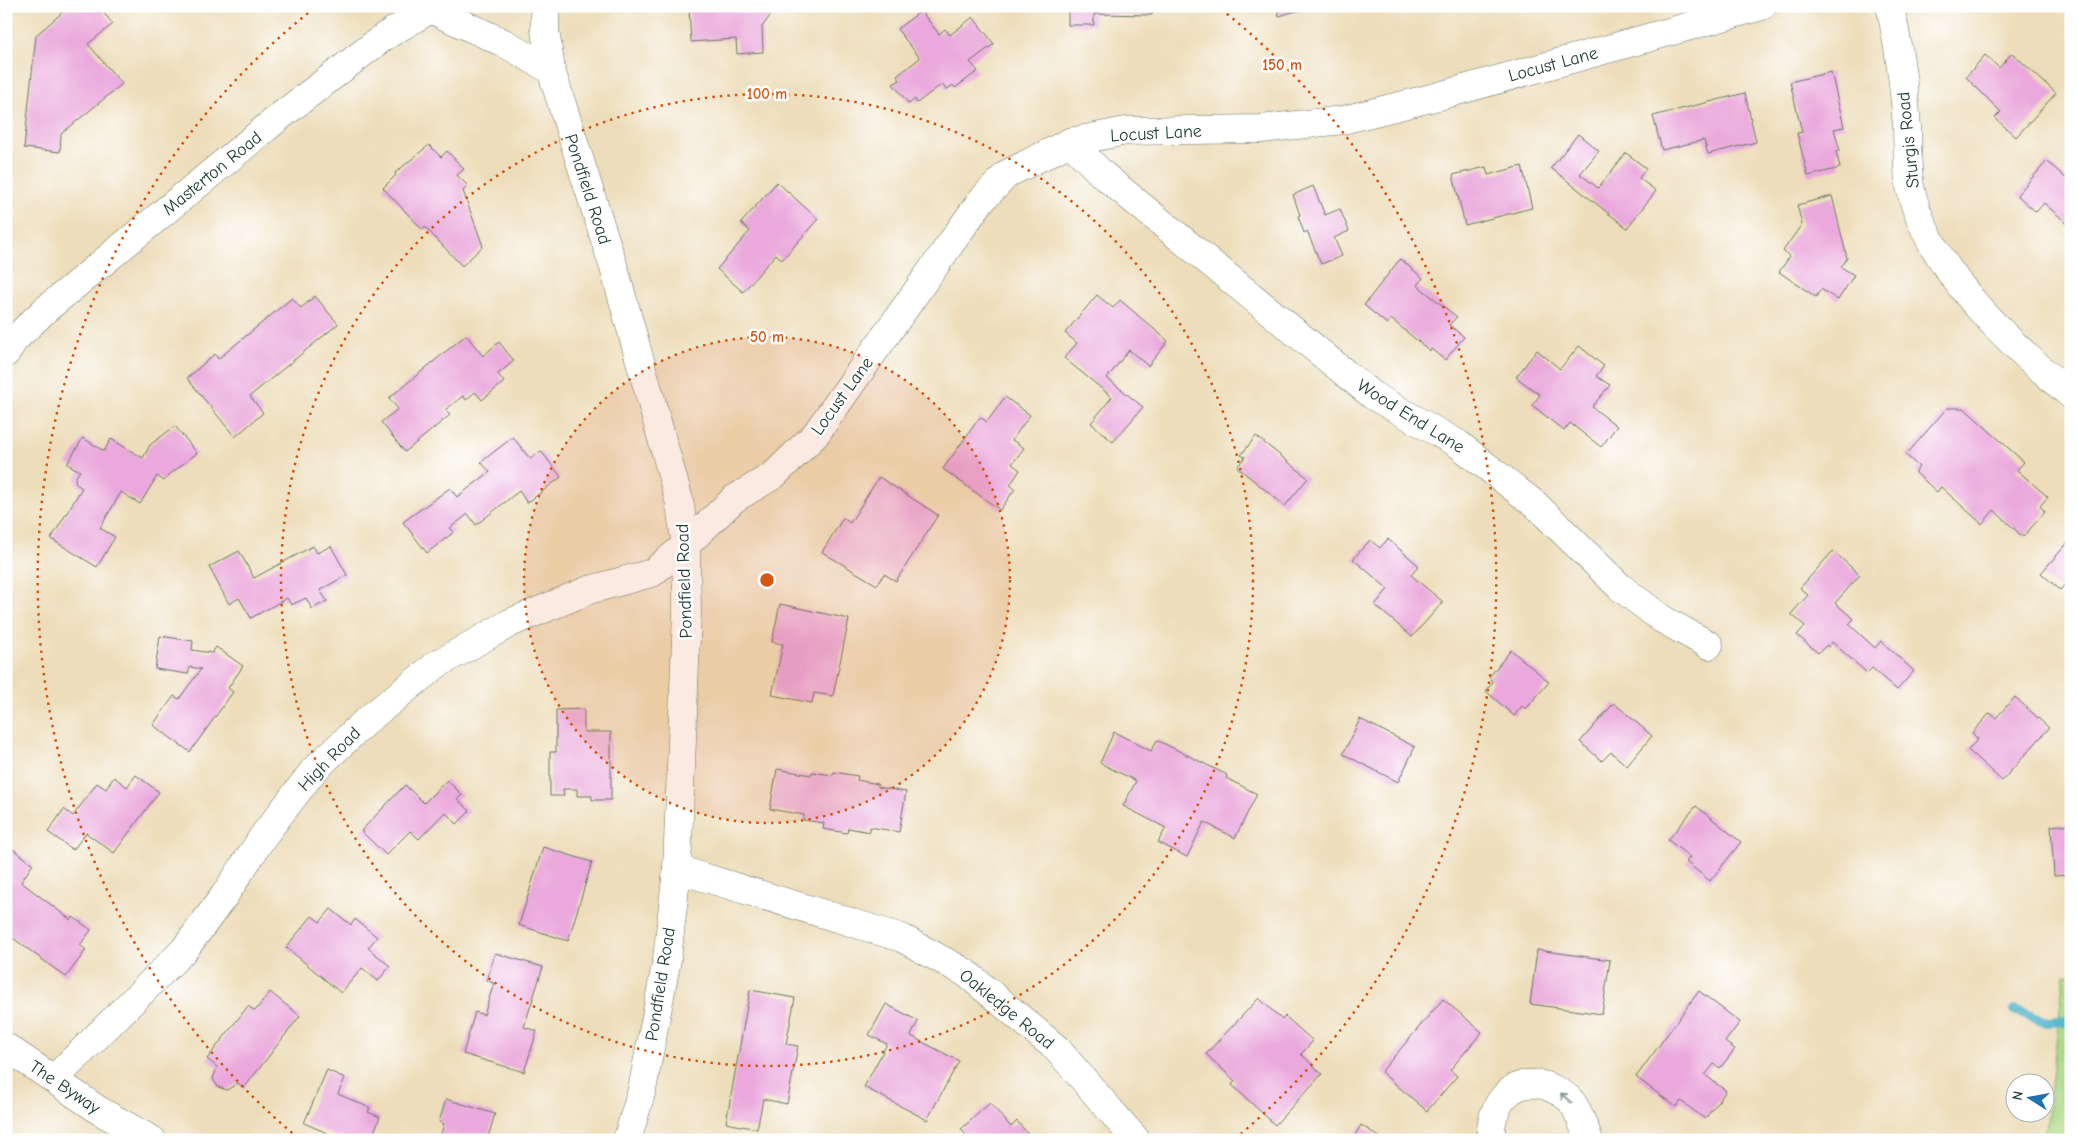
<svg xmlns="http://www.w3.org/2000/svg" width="2077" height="1146" viewBox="0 0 2077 1146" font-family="'Comic Neue',sans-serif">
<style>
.green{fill:#a9d784;stroke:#648a5c}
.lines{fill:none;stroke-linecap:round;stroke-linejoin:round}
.stream{stroke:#49b1c8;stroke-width:10}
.building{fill:#eaa8dc}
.street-casing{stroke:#677563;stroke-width:29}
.secondary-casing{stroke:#677563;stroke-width:29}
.street{stroke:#fff;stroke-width:28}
.secondary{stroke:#fff;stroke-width:28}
.oneway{stroke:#8f9e9a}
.ring{fill:none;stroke:#d45610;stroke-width:2.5;stroke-dasharray:2.5 5}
.labels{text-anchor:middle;stroke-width:5;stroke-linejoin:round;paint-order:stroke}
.street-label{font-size:18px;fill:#1f3d34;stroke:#fff}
.centre{fill:#d45610;stroke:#fff;stroke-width:2.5}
.ring-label{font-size:15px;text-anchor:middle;font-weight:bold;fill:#d45610;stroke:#fff;stroke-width:5;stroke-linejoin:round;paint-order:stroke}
</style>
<rect width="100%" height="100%" fill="#fff"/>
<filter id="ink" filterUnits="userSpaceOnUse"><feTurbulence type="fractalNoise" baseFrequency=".02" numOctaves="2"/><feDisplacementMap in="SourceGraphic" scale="10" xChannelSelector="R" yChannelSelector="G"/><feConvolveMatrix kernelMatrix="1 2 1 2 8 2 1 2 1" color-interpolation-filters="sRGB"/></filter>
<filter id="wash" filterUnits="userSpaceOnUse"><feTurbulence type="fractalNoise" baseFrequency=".0096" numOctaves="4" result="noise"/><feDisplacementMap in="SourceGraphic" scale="20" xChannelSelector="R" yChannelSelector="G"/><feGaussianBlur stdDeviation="1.12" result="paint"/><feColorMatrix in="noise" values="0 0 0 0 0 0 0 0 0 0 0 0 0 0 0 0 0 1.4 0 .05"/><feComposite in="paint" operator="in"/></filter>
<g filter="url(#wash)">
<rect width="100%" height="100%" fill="#edddba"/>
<!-- green -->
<path class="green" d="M2064 974 2071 975V1140H2045Z"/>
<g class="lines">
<!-- stream -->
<path class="stream" d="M2014 1010 2047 1022 2062 1021 2071 1024"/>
</g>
<g id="blocks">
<!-- building -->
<g class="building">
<path d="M70 6H98L113 24 88 44 122 84 61 134 60 152 24 148 36 35Z"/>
<path d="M710 6H777L762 27 763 52 737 54 736 39 691 42 689 8Z"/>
<path d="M1068 6H1153L1152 15 1094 14V25H1068Z"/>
<path d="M1277 6H1310V7L1279 16Z"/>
<path d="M921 11 939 34 945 29 950 35 973 17 994 44 970 62 978 71 955 88 953 85 946 90 942 84 917 103 915 99 909 104 893 84 900 80 897 76 920 58 897 29Z"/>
<path d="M2012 53 2056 93 2016 137 1995 118 2001 112 1966 77 1985 55 1999 68Z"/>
<path d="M1831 72 1844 127 1834 129 1840 151H1836L1840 168 1808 176 1797 133 1802 132 1790 82Z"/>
<path d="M1745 93 1756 142 1708 154 1704 140 1662 150 1653 116Z"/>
<path d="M1578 134 1599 151 1580 174 1598 188 1626 153 1646 168 1639 178 1656 191 1627 228 1551 168Z"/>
<path d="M429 145 441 157 447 151 464 169 457 175 468 186 463 191 483 246 462 266 425 227 423 230 383 188 396 175 395 173Z"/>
<path d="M2047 161 2071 183V227L2044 203 2036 212 2017 195Z"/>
<path d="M1522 166 1532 208 1465 225 1453 175 1486 167 1488 175Z"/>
<path d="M777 182 818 219 782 260 776 254 743 292 717 269 750 231 741 223Z"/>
<path d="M1313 186 1325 215 1340 209 1349 231 1334 238 1342 256 1321 264 1307 231 1304 233 1298 216 1300 215 1293 195Z"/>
<path d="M1832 196 1847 258 1841 267 1854 275 1838 300 1821 289 1816 297 1779 272 1790 256 1783 251 1802 224 1797 205Z"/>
<path d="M1400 259 1423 278 1417 285 1457 317 1449 325 1464 337 1445 360 1431 349 1430 351 1391 319 1387 324 1364 305Z"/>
<path d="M1097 295 1113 308 1120 300 1168 341 1148 366 1129 350 1107 378 1143 407 1113 442 1091 423 1112 397 1064 358 1077 343 1065 333Z"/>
<path d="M315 296 338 324 250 396 263 413 235 437 187 378 215 354 218 359 292 298 301 308Z"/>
<path d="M466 335 483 356 499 342 514 361 498 374 504 382 482 400 475 392 466 400 463 396 445 410 450 415 405 452 381 422 398 409 389 398Z"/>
<path d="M1579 346 1604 366 1596 376 1610 385 1592 407 1617 426 1601 447 1570 423 1564 431 1532 405 1540 395 1516 377 1537 350 1560 369Z"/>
<path d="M1005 397 1030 415 1012 440 1024 448 1012 464 1020 470 1010 485 1015 489 1000 510 943 469 980 417 987 422Z"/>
<path d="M1947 408H1964L2024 462 2017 470 2048 497 2040 506 2045 512 2023 537 1994 510 1982 524 1941 487 1937 492 1915 472 1919 467 1906 455Z"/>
<path d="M175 426 197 453 168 476 164 481 157 476 140 504 121 492 100 528 115 537 97 567 51 539 82 488 76 484 75 478 80 471 67 464 83 438 104 451 111 439 143 458 150 445Z"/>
<path d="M1256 436 1308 478 1285 506 1237 467 1245 457 1241 455Z"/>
<path d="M513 437 530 459 541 451 561 477 527 503 519 491 476 525 468 514 450 528 454 532 427 553 403 522 450 488 457 497 490 472 481 462Z"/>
<path d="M879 477 938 515 896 581 884 574 877 585 822 552 843 518 850 523Z"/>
<path d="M1388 539 1419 566 1411 575 1443 602 1412 637 1375 605 1388 589 1353 559 1370 540 1380 548Z"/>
<path d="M2071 539V579L2060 590 2041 573Z"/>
<path d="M313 546 317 553 331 546 347 575 320 590 327 601 312 609 306 598 291 605 287 598 251 618 239 598 229 604 209 567 239 551 254 578Z"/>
<path d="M1833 551 1860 575 1835 603 1854 619 1849 624 1875 648 1881 641 1914 671 1897 690 1872 668 1867 673 1832 642 1829 647 1827 645 1818 653 1797 635 1805 626 1791 614 1808 595 1800 588Z"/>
<path d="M780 604 849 619 833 696 814 693 812 703 772 695 783 644 772 642Z"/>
<path d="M160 636 193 641 192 650 212 653 216 647 243 666 228 688 233 692 190 752 153 725 174 696 179 699 201 669 190 667 188 674 155 669Z"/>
<path d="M1511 650 1549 682 1526 709 1522 706 1514 716 1486 691 1493 682 1489 677Z"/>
<path d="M2015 697 2049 728 2002 781 1968 750 1978 739 1972 733 1990 713 1996 718Z"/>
<path d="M1614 703 1652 736 1627 766 1611 752 1602 761 1580 742Z"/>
<path d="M584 709V732H611V800H592V796H577V789H563L564 796H550V752H556V710Z"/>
<path d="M1360 719 1415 747 1398 782 1343 754Z"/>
<path d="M1114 732 1151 751 1157 740 1227 775 1226 778 1257 794 1235 838 1204 822 1187 857 1158 842 1166 828 1123 806 1136 781 1100 763Z"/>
<path d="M777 769 811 775 812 772 833 775 834 772 858 776 857 780 878 784V787L906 792 899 832 870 827V832L848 828 847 833 823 829 824 823 803 820 804 815 770 809Z"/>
<path d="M136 775 159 792 114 853 86 833 73 850 48 832 64 809 73 816 97 783 106 789 114 777 127 787Z"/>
<path d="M447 780 462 795 457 799 470 811 457 824 445 812 419 839 410 831 386 855 361 831 405 785 424 803Z"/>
<path d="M1696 806 1741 842 1710 881 1686 862 1690 857 1668 840Z"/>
<path d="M2071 824V875L2054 876 2051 826Z"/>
<path d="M6 844 33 864 21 882 71 920 73 917 91 930 80 945 86 950 66 977 6 933Z"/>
<path d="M543 847 592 862 568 941 519 925Z"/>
<path d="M331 909 351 925 355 919 377 937 368 948 390 966 378 981 362 968 341 993 286 947 312 916 320 922Z"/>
<path d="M1537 950 1610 960 1602 1014 1530 1004Z"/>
<path d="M495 953 543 967 524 1027 537 1031 524 1072 463 1054 475 1012 484 1015 494 983 487 981Z"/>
<path d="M750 990 795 998 786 1044 798 1046 787 1104 763 1099 757 1129 726 1123Z"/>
<path d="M1699 991 1740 1022 1725 1042 1735 1049 1720 1068 1714 1064 1705 1075 1726 1091 1705 1119 1681 1101 1676 1107 1636 1077Z"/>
<path d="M270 992 300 1016 244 1088 238 1083 227 1090 218 1087 213 1079 217 1067 207 1059 248 1006 255 1011Z"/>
<path d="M1259 998 1282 1020 1285 1016 1313 1041 1301 1054 1322 1074 1275 1125 1232 1085 1235 1081 1206 1054Z"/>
<path d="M1443 999 1482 1032 1450 1070 1457 1076 1427 1111 1381 1072Z"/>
<path d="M886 1004 918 1021 911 1036 959 1061 927 1120 864 1087 887 1044 869 1035Z"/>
<path d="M327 1070 345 1078 338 1094 370 1108 368 1112 380 1117 371 1140H343L304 1123Z"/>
<path d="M446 1099 495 1114 487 1140H439L444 1124 439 1122Z"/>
<path d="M990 1103 1011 1127 1017 1121 1033 1140H970L961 1129Z"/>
<path d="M1361 1125 1384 1140H1352Z"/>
</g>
</g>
</g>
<g filter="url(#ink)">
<use href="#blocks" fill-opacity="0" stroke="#677563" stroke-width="1"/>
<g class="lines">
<!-- street casing -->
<g class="street-casing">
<g id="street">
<path d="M1890 6C1899 46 1904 86 1907 127 1908 148 1906 171 1911 191 1930 271 2010 344 2071 395"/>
<path d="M432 10 504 43 551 70"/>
<path d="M1070 142 1102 174 1372 395 1458 444 1536 505 1620 587 1662 619 1709 645"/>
<path d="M6 353 14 340 45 310 283 114 385 36 436 6"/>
<path d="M677 869 902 938 966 973 1056 1048 1136 1140"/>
<path d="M6 1047 100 1111 152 1140"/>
<path d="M54 1079 184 950 224 896 264 835 314 770 366 721 436 665 510 623 589 590 652 573 686 545 734 499 774 475 815 435 980 202 1007 174 1070 142 1126 131 1261 129 1343 120 1439 96 1762 6"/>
<path d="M1491 1140C1488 1107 1512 1073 1549 1087 1557 1091 1565 1094 1571 1101 1579 1111 1584 1128 1589 1140"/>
</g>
</g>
<!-- secondary casing -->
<g class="secondary-casing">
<path id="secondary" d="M545 6V30L551 70 614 268 679 500 686 545 687 612 677 869 667 959 642 1090 627 1140"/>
</g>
<!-- street -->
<use href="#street" class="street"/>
<!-- secondary -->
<use href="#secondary" class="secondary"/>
</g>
<!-- one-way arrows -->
<defs><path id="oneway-shaft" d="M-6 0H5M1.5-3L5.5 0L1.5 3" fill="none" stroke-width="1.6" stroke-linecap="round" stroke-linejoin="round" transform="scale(1.25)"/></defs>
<use class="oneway" href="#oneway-shaft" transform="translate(1566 1098) rotate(-138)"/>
</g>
<!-- distance rings -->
<circle cx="767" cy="580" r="243" fill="#d45610" fill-opacity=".12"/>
<g class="ring">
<circle cx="767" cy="580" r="243"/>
<circle cx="767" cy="580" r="486"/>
<path d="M298 1138A729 729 0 0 1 313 9M1221 9A729 729 0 0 1 1236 1138"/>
</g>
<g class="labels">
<!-- street labels -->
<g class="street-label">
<text transform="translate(1553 64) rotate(-15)" y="6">Locust Lane</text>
<text transform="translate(1156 133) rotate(-3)" y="6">Locust Lane</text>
<text transform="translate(1908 140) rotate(-96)" y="6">Sturgis Road</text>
<text transform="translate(212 173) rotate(-39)" y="6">Masterton Road</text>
<text transform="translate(588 189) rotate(72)" y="6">Pondfield Road</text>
<text transform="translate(842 396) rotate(-54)" y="6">Locust Lane</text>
<text transform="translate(1411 416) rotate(32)" y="6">Wood End Lane</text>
<text transform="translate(684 581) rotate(-92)" y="6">Pondfield Road</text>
<text transform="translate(329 759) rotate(-46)" y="6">High Road</text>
<text transform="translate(660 984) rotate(-81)" y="6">Pondfield Road</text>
<text transform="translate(1007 1009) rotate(39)" y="6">Oakledge Road</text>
<text transform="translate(65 1087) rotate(34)" y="6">The Byway</text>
</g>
</g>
<circle cx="767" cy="580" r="8" class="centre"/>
<g class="ring-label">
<text x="1282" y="70">150 m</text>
<text x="767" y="99">100 m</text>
<text x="767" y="342">50 m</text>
</g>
<!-- margin -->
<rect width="2077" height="1146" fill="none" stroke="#fff" stroke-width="25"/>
<!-- north arrow -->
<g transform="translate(2030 1098) rotate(281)"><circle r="24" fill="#ffffff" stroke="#a5b1ae"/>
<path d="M0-4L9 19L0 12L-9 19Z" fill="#1f6fb2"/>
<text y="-8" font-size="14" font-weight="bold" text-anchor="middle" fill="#1f3d34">N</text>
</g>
</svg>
